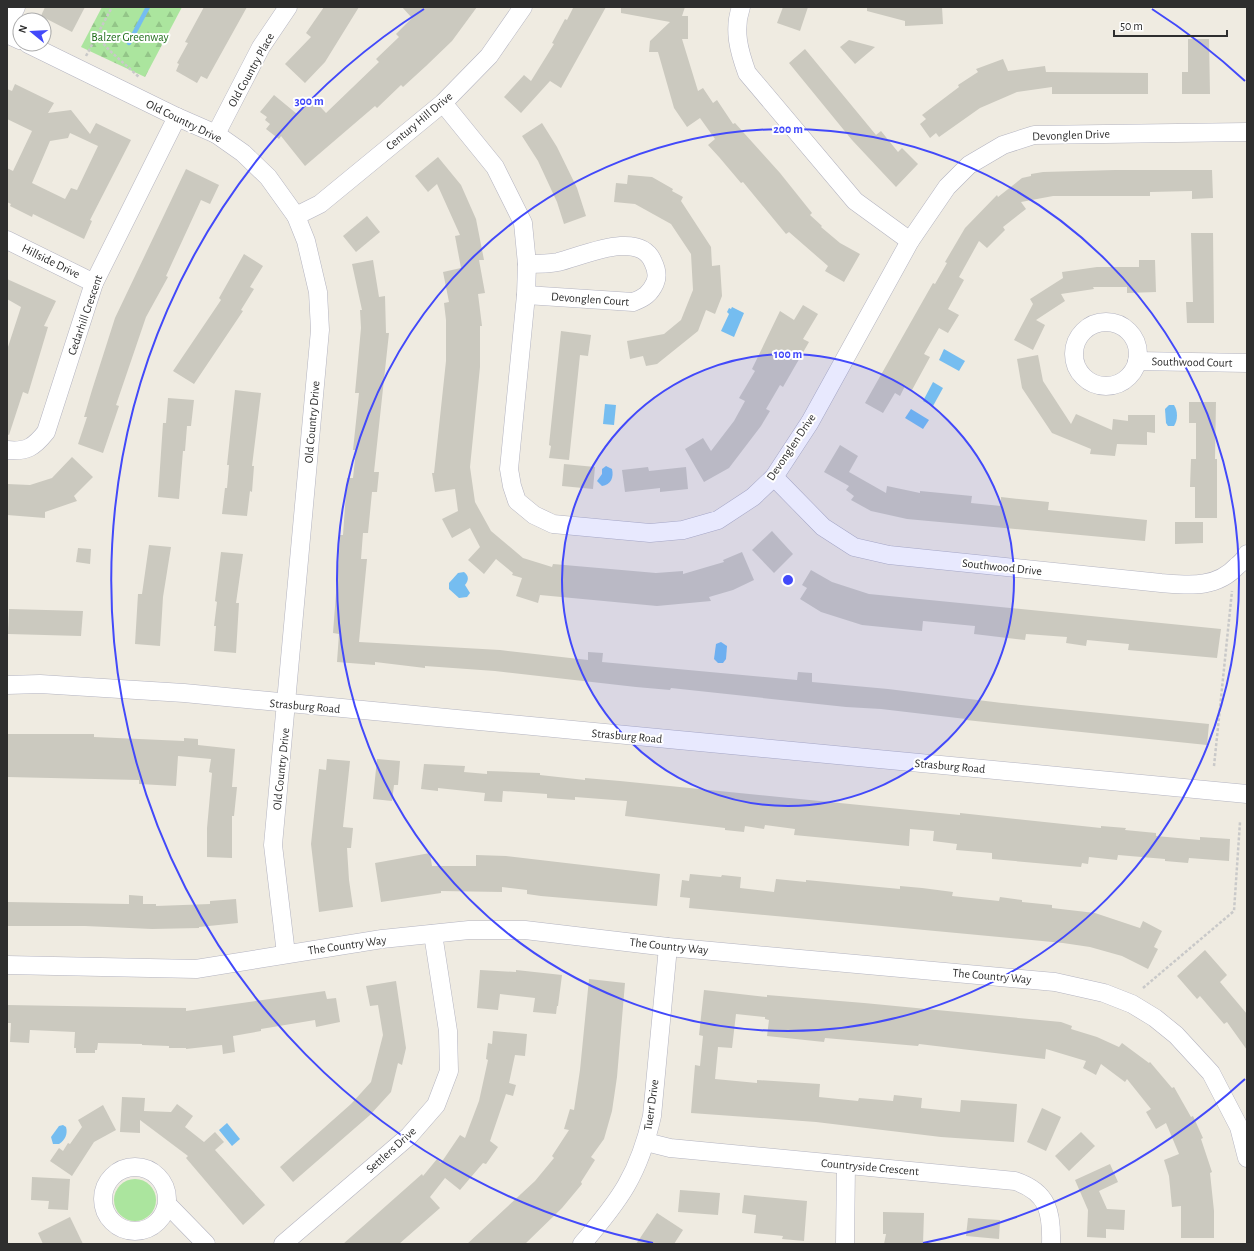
<svg xmlns="http://www.w3.org/2000/svg" width="1254" height="1251" viewBox="0 0 1254 1251" font-family="'Alegreya Sans',sans-serif">
<style>
.green{fill:#abe59e}
.forest{fill:url(#forest-firs)}
.water{fill:#75bdf0}
.lines{fill:none;stroke-linecap:round;stroke-linejoin:round}
.stream{stroke:#75bdf0;stroke-width:4.5}
.building{fill:#cbc9bf;fill-rule:evenodd}
.minor-casing{stroke:#b4b4c1;stroke-width:19}
.path{stroke:#c9c9c9;stroke-width:2.5;stroke-dasharray:3 2;stroke-linecap:butt}
.minor{stroke:#fff;stroke-width:18}
.ring{fill:none;stroke:#4249fa;stroke-width:2}
.labels{text-anchor:middle;stroke-width:4;stroke-linejoin:round;paint-order:stroke}
.park-label{font-size:12px;fill:#206d1b;stroke:#fff}
.street-label{font-size:12px;fill:#2e2e2e;stroke:#fff}
.centre{fill:#4249fa;stroke:#fff;stroke-width:2}
.ring-label{font-size:12px;text-anchor:middle;font-weight:bold;fill:#4249fa;stroke:#fff;stroke-width:4;stroke-linejoin:round;paint-order:stroke}
</style>
<defs>
<pattern id="forest-firs" width="22" height="20" patternUnits="userSpaceOnUse"><rect width="22" height="20" fill="#abe59e"/><path d="M5 1l3.5 6h-7zM16 11l3.5 6h-7z" fill="#93c588"/></pattern>
</defs>
<rect width="100%" height="100%" fill="#efebe1"/>
<!-- green -->
<circle class="green" cx="135" cy="1200" r="21"/>
<!-- forest -->
<path class="forest" d="M102 7H182L145 77 81 47Z"/>
<!-- water -->
<g class="water">
<path d="M732 307 744 313 734 337 721 331 729 314 727 312 729 308 731 309Z"/>
<path d="M944 349 965 361 959 371 939 360Z"/>
<path d="M933 382 943 388 933 406 923 401Z"/>
<path d="M605 404 616 405 614 425 603 424Z"/>
<path d="M1169 405H1174C1178 411 1178 420 1174 426H1168L1166 423 1165 409Z"/>
<path d="M911 409 929 420 923 429 905 418Z"/>
<path d="M606 466 612 469C614 477 611 485 602 486L597 481 602 474V469Z"/>
<path d="M464 572C469 576 469 580 465 585L470 593 467 597 459 598 449 589V583L458 573Z"/>
<path d="M721 642 727 646 726 659 723 663H718L714 659 716 644Z"/>
<path d="M227 1123 240 1139 232 1146 219 1130Z"/>
<path d="M63 1125 66 1127C68 1134 65 1140 59 1144H53L51 1137 59 1126Z"/>
</g>
<g class="lines">
<!-- stream -->
<path class="stream" d="M129 43 148 7"/>
</g>
<!-- building -->
<g class="building">
<path d="M45 7H85L72 32 41 16Z"/>
<path d="M204 7H247L207 79 201 76 197 83 176 71 179 64 177 63 188 43 185 42Z"/>
<path d="M324 7H359L325 62 305 83 285 64 311 37 306 33Z"/>
<path d="M402 7H477L452 41 426 66 403 87 401 85 377 108 375 106 305 166 281 136 279 139 266 129 270 124 265 120 267 117 260 112 274 95 297 114 311 97 326 113 379 62 376 59 399 37 396 34 412 18Z"/>
<path d="M571 7H606L561 88 550 81 521 113 504 97 524 75 531 81 554 44 552 43 565 19 567 20 573 8Z"/>
<path d="M621 7H685L682 16H688V39H682L698 91 703 88 713 103 717 100 733 124 735 123 780 173 812 213 810 215 822 226 821 227 840 243 860 254 844 282 825 271 828 266 789 232 786 234 743 182 741 183 719 157 708 145 715 139 700 118 687 127 674 108 658 52H649L650 41 670 22 621 13Z"/>
<path d="M783 7H808L800 31 777 23Z"/>
<path d="M867 7H942L943 24 905 26V21L867 11Z"/>
<path d="M1188 39H1209L1210 94H1182V72H1188Z"/>
<path d="M849 40 875 47 855 64 840 47Z"/>
<path d="M805 49 876 135 881 131 898 152 902 148 918 164 896 187 852 140 789 63Z"/>
<path d="M1003 59 1008 71 1045 66 1046 72 1148 73V94H1052V87L1017 92 980 108 939 137 936 133 930 138 920 124 926 119 922 115 959 87 958 85 978 72 976 69Z"/>
<path d="M15 84 54 103 48 113 71 110 90 134 96 123 131 140 90 220 92 221 84 239 33 214 32 217 10 206 11 204 7 202V168L13 171 32 131 7 119V89L12 91ZM70 133 98 146 77 190 71 188 65 199 32 183 50 141 68 138Z"/>
<path d="M542 123 557 147 577 188 586 216 564 224 557 202 538 161 522 136Z"/>
<path d="M438 157 461 185 476 219 484 260H479L485 293 478 294 482 326H480V367L470 467 475 502 491 531 523 558 552 567 553 564 656 573 683 571V574L724 562 723 560 742 552 754 580 733 590 709 597 711 601 657 606 540 595 538 603 516 596 522 578 512 575 513 573 496 559 484 574 468 560 480 547 470 528 452 538 442 519 458 511 455 489 435 492 432 473H434L446 361V320L444 303 449 302 443 272 461 268 455 236 460 235 437 184 428 192 415 176Z"/>
<path d="M186 169 219 185 210 204 201 200 166 276 168 277 146 317 116 405 119 406 103 453 78 444 87 417H84L92 390 115 318Z"/>
<path d="M1115 170H1212L1213 198 1192 199V191L1150 192V196H1053L1021 202 1026 209 1003 227 1005 230 987 248 979 241 959 277 964 280 948 309 959 315 948 333 939 328 924 354 930 357 912 390 905 386 900 396 895 393 883 413 865 403 933 283 935 284 947 263 945 262 965 228 997 195 998 197 1022 178 1031 176V174L1043 172Z"/>
<path d="M628 175 652 177 673 189 672 191 683 197 681 201 711 247 712 266 720 265 722 296 715 314 706 310 698 331 657 364 646 366 643 356 630 359 627 341 664 334 681 320 693 290 691 254 671 224 635 204 614 202 616 183 627 184Z"/>
<path d="M367 216 380 232 356 252 343 236Z"/>
<path d="M1191 233H1213L1214 323H1187L1186 302H1193Z"/>
<path d="M244 254 263 266 250 287 254 289 241 310 243 311 194 384 173 371 221 300 219 298Z"/>
<path d="M373 260 379 297 385 296 386 333H389L374 472H379L377 492H372L368 533H363L361 559H367L359 642 500 650 588 660V652L603 653 602 662 797 680 798 672 812 673V682L888 689 1002 703 1209 724 1207 745 966 720V719L881 709 846 707 671 688 670 690 636 687 495 671 425 666V668L375 662V665L337 662 339 634 333 633 339 553 340 535H343L347 478H353L356 450H353L359 393H355L361 328 360 310H362L352 264Z"/>
<path d="M1139 260H1155L1156 292 1127 293V287H1093L1094 289 1061 294 1065 301 1036 320 1045 325 1033 350 1014 340 1033 304 1030 299 1063 278 1062 272 1097 267H1139Z"/>
<path d="M7 279 56 301 44 326 48 327 28 394 23 392 9 435 7 434V350L21 307 7 299Z"/>
<path d="M803 305 818 314 803 339 809 342 783 387 780 385 766 409 770 411 761 426 729 468 704 482 685 449 703 438 711 451 734 421 745 401 739 398 755 371 752 369 780 311 794 320Z"/>
<path d="M561 331 591 335 588 356 580 355 569 460 549 458 551 446 549 445Z"/>
<path d="M1038 355 1043 381 1071 424 1076 414 1112 430 1113 419 1128 421V415H1155V433L1147 432V445L1117 444 1115 456 1090 454 1091 449 1052 433 1022 388 1017 359Z"/>
<path d="M235 390 261 393 252 466H254L252 492 250 491 247 516 222 514 225 488H227L229 465H227Z"/>
<path d="M168 398 194 400 191 426H187L185 451H183L179 499 158 497 163 423H166Z"/>
<path d="M1189 402H1216L1215 459H1217V518H1195V487H1190L1191 459H1196V423H1189Z"/>
<path d="M840 445 858 456 849 472 886 493 887 486 920 493V491L972 496 971 503 1001 506V497L1019 499 1049 502 1048 510 1147 520 1145 541 907 519 871 511 851 500 854 496 846 490 849 486 824 472Z"/>
<path d="M72 457 93 477 74 496 77 501 45 512V518L7 515V484L30 485 52 478Z"/>
<path d="M564 464 595 467 593 489 562 486Z"/>
<path d="M648 467 649 471 686 467 688 489 660 492V488L625 492 622 470Z"/>
<path d="M1175 522H1203V543L1175 544Z"/>
<path d="M772 531 793 554 774 573 752 550Z"/>
<path d="M149 545 171 547 163 597 160 646 135 644 138 594H142Z"/>
<path d="M78 548 91 549 90 564 76 562Z"/>
<path d="M221 552 243 554 236 603H239L236 653 214 651 216 626H214L217 602 215 601Z"/>
<path d="M811 570 832 582 869 594 1221 629 1217 658 1128 650 1129 644 1087 640 1086 646 1066 643 1067 637 1026 634 1025 640 974 634 975 626 923 621 922 631 862 625 821 612 800 599 807 588 802 585Z"/>
<path d="M9 609 83 611 81 636 8 634Z"/>
<path d="M7 734H94V737L184 741V738L198 739V745L235 749 232 787H237L234 816H232V858L207 857V828L212 773 209 772 211 759 178 756 176 786 139 784V780L7 777Z"/>
<path d="M327 759 350 761 343 827 353 828 351 848H347L349 880 353 907 319 912 311 844 319 769 326 770Z"/>
<path d="M377 759 400 761 398 785H394L392 801 373 799Z"/>
<path d="M424 764 465 766 464 772 487 774V771L540 773V775L585 780V778L620 781 960 815V813L1101 828V826L1126 828 1125 830 1156 833V836L1200 840V837L1230 839 1229 861 1189 858 1188 863 1165 861V859L1118 855 1117 860 1089 857 1088 864 1082 863 1081 867 992 859V853L956 850 957 844 933 841 934 831 910 829 909 846 794 835 795 829 765 825 764 829 745 826 744 832 725 830V828L625 816 627 801 575 797V800L547 798V794L503 791 502 802 484 801 485 793 438 788V791L421 789Z"/>
<path d="M430 853 432 866H476V855L506 856 660 874 657 906 541 896 527 894V890L502 887V892L441 891V893L381 902 375 863Z"/>
<path d="M690 874 721 877 722 875 741 877 740 888 774 892 776 879 806 882V880L900 889V886L922 888 953 892 952 896 999 901 1000 897 1022 900V902L1052 905V908L1095 913 1140 928 1143 921 1162 931 1154 947 1158 949 1148 969 1122 956 1090 947 1063 943 689 908 690 898 680 897 682 880 689 881Z"/>
<path d="M129 895 143 896V904H156V906L210 904V901L236 899 238 923 199 927V928L152 929 85 926H7V902L129 904Z"/>
<path d="M1205 950 1227 975 1220 982 1247 1014V1050L1227 1022 1224 1024 1200 996 1197 999 1177 976Z"/>
<path d="M480 970 516 972V970L562 975 558 1006H557L556 1014 533 1012 535 998 500 994 498 1010 477 1008Z"/>
<path d="M589 979 625 983 617 1077 612 1111 604 1139 591 1157 595 1160 581 1182 582 1184 562 1208 525 1244H467L535 1181 554 1158 552 1156 569 1130 564 1129 570 1109 574 1110 580 1070Z"/>
<path d="M396 981 406 1048 402 1065 398 1063 391 1092 370 1115 293 1182 280 1167 351 1104 371 1082 383 1035 378 1005 370 1006 366 986Z"/>
<path d="M704 990 767 997V995L864 1003 1061 1022 1072 1026 1071 1029 1097 1037 1119 1047 1122 1043 1149 1063 1150 1062 1172 1088 1174 1087 1191 1117 1193 1116 1203 1138 1201 1139 1212 1172 1210 1173 1214 1211V1238H1181V1206L1172 1207 1169 1176 1164 1160 1179 1154 1166 1123 1156 1129 1146 1112 1151 1109 1127 1079 1125 1082 1101 1064 1096 1075 1083 1068 1086 1061 1046 1049 1045 1059 919 1044 918 1046 825 1038 824 1042 767 1036 769 1020 765 1019V1017L736 1014 732 1048 718 1047 715 1079 757 1083V1080L820 1084 819 1097 858 1101 859 1098 893 1101 894 1095 922 1098 921 1108 960 1112 961 1100 1017 1104 1014 1142 941 1137 816 1122 691 1113 695 1065 700 1066 703 1036 699 1035Z"/>
<path d="M325 991 327 999 336 998 340 1022 316 1027 315 1020 261 1029V1031L233 1036 235 1052 223 1054 222 1045 186 1049V1048H169V1046L142 1045V1044L98 1043 97 1050H95V1053H76V1048H74L75 1032 30 1030 29 1043 10 1042 11 1023H7V1005L186 1008V1011Z"/>
<path d="M493 1031 527 1034 525 1056 515 1055 509 1083 516 1085 513 1096 506 1094 490 1141 498 1147 486 1164 483 1163 460 1190 445 1178 430 1197 440 1208 399 1244H343L422 1174 423 1176 437 1159 441 1163 460 1135 465 1138 479 1101 488 1060 486 1059 488 1043 492 1044Z"/>
<path d="M122 1097 145 1098 144 1111 171 1112 177 1104 193 1116 185 1127 204 1142 215 1132 224 1142 215 1150 265 1205 243 1225 186 1158 188 1156 140 1120V1133L120 1132Z"/>
<path d="M103 1105 116 1130 94 1142 72 1176 50 1161 59 1148 63 1151 68 1143 70 1144 82 1127 78 1120Z"/>
<path d="M1042 1108 1061 1117 1046 1151 1027 1142Z"/>
<path d="M1081 1132 1095 1146 1069 1171 1055 1156Z"/>
<path d="M1110 1164 1118 1182 1099 1191 1107 1209 1125 1210 1124 1230 1106 1229V1238L1087 1237 1088 1210 1075 1180Z"/>
<path d="M32 1177 70 1179 68 1210 48 1209 49 1201 31 1200Z"/>
<path d="M680 1190 720 1193 718 1215 678 1212Z"/>
<path d="M744 1195 807 1201 804 1241 782 1239 783 1236 754 1233 756 1215 742 1213Z"/>
<path d="M883 1212 924 1213 923 1244H884L886 1234H883Z"/>
<path d="M657 1213 683 1230 674 1244H636Z"/>
<path d="M70 1217 83 1244H43L38 1233Z"/>
<path d="M968 1218 1000 1220 999 1239 966 1236Z"/>
</g>
<g class="lines">
<!-- minor casing -->
<g class="minor-casing">
<g id="minor">
<path d="M741 7C733 30 739 51 747 73L855 201 910 241"/>
<path d="M7 25 16 7"/>
<path d="M7 34 20 40"/>
<path d="M28 44 177 117 216 134 243 153 268 177 296 216 306 241 318 292 320 330 273 845 286 954"/>
<path d="M443 103 495 167 523 223 527 264 526 295 509 469 512 486 517 501 534 515 553 524 650 533 683 530 718 520 753 497 774 477 810 422 910 241 947 187 969 165 1003 145 1034 135 1247 132"/>
<path d="M216 134 261 47 288 7"/>
<path d="M296 216 320 204 443 103 489 56 523 7"/>
<path d="M7 240 94 283"/>
<path d="M526 295 633 302C644 298 650 294 655 283 658 276 656 268 653 262 640 229 583 256 558 262 548 264 537 264 527 264"/>
<circle cx="1106" cy="354" r="32"/>
<path d="M1137 361 1247 363"/>
<path d="M7 450C27 452 34 447 46 432L94 283 177 117"/>
<path d="M774 477 823 527 854 547 889 555 1161 583C1188 585 1216 589 1237 566 1241 563 1245 559 1247 554"/>
<path d="M7 685 40 684 184 693 1247 794"/>
<path d="M7 965 196 969 382 939 469 930H525L668 947 1055 982 1104 993 1132 1004 1155 1018 1176 1035 1211 1073 1239 1127 1247 1158"/>
<path d="M646 1142 670 1148 1015 1181C1048 1192 1052 1212 1051 1244"/>
<circle cx="135" cy="1199" r="32"/>
<path d="M167 1204 206 1244"/>
<path d="M283 1244 409 1136 436 1105 449 1071 448 1031 433 934"/>
<path d="M582 1244C620 1200 639 1174 652 1116L668 947"/>
<path d="M845 1244 846 1165"/>
</g>
</g>
<!-- path -->
<g class="path">
<path d="M97 36 109 50 139 77"/>
<path d="M86 56 112 7"/>
<path d="M1214 766 1232 591"/>
<path d="M1143 988 1234 911 1240 822"/>
</g>
<!-- minor -->
<use href="#minor" class="minor"/>
</g>
<!-- distance rings -->
<circle cx="788" cy="580" r="226" fill="#4249fa" fill-opacity=".12"/>
<g class="ring">
<circle cx="788" cy="580" r="226"/>
<circle cx="788" cy="580" r="451"/>
<path d="M1245 1079A677 677 0 0 1 923 1243M653 1243A677 677 0 0 1 424 9M1152 9A677 677 0 0 1 1245 81"/>
</g>
<g class="labels">
<!-- park labels -->
<g class="park-label">
<text x="130" y="41">Balzer Greenway</text>
</g>
<!-- street labels -->
<g class="street-label">
<text transform="translate(251 70) rotate(-61)" y="4">Old Country Place</text>
<text transform="translate(184 121) rotate(26)" y="4">Old Country Drive</text>
<text transform="translate(419 121) rotate(-40)" y="4">Century Hill Drive</text>
<text transform="translate(1071 135) rotate(-2)" y="4">Devonglen Drive</text>
<text transform="translate(51 261) rotate(26)" y="4">Hillside Drive</text>
<text transform="translate(590 299) rotate(4)" y="4">Devonglen Court</text>
<text transform="translate(85 315) rotate(-71)" y="4">Cedarhill Crescent</text>
<text transform="translate(1192 362) rotate(1)" y="4">Southwood Court</text>
<text transform="translate(312 422) rotate(-85)" y="4">Old Country Drive</text>
<text transform="translate(791 447) rotate(-56)" y="4">Devonglen Drive</text>
<text transform="translate(1002 567) rotate(6)" y="4">Southwood Drive</text>
<text transform="translate(305 706) rotate(5)" y="4">Strasburg Road</text>
<text transform="translate(627 736) rotate(5)" y="4">Strasburg Road</text>
<text transform="translate(950 766) rotate(5)" y="4">Strasburg Road</text>
<text transform="translate(281 769) rotate(-84)" y="4">Old Country Drive</text>
<text transform="translate(347 945) rotate(-8)" y="4">The Country Way</text>
<text transform="translate(669 946) rotate(6)" y="4">The Country Way</text>
<text transform="translate(992 976) rotate(5)" y="4">The Country Way</text>
<text transform="translate(651 1105) rotate(-82)" y="4">Tuerr Drive</text>
<text transform="translate(391 1150) rotate(-42)" y="4">Settlers Drive</text>
<text transform="translate(870 1167) rotate(5)" y="4">Countryside Crescent</text>
</g>
</g>
<circle cx="788" cy="580" r="6" class="centre"/>
<g class="ring-label">
<text x="309" y="105">300 m</text>
<text x="788" y="133">200 m</text>
<text x="788" y="358">100 m</text>
</g>
<!-- border -->
<rect width="1254" height="1251" fill="none" stroke="#2e2e2e" stroke-width="16"/>
<!-- north arrow -->
<g transform="translate(32 32) rotate(288)"><circle r="19" fill="#ffffff" stroke="#ababab"/>
<path d="M0-3L7 15L0 10L-7 15Z" fill="#4249fa"/>
<text y="-6" font-size="11" font-weight="bold" text-anchor="middle" fill="#2e2e2e">N</text>
</g>
<!-- scale -->
<path d="M1114 30v6h113v-6" fill="none" stroke="#2e2e2e" stroke-width="2"/>
<text x="1120" y="30" font-size="12" fill="#2e2e2e" stroke="#ffffff" stroke-width="3" paint-order="stroke">50 m</text>
</svg>
